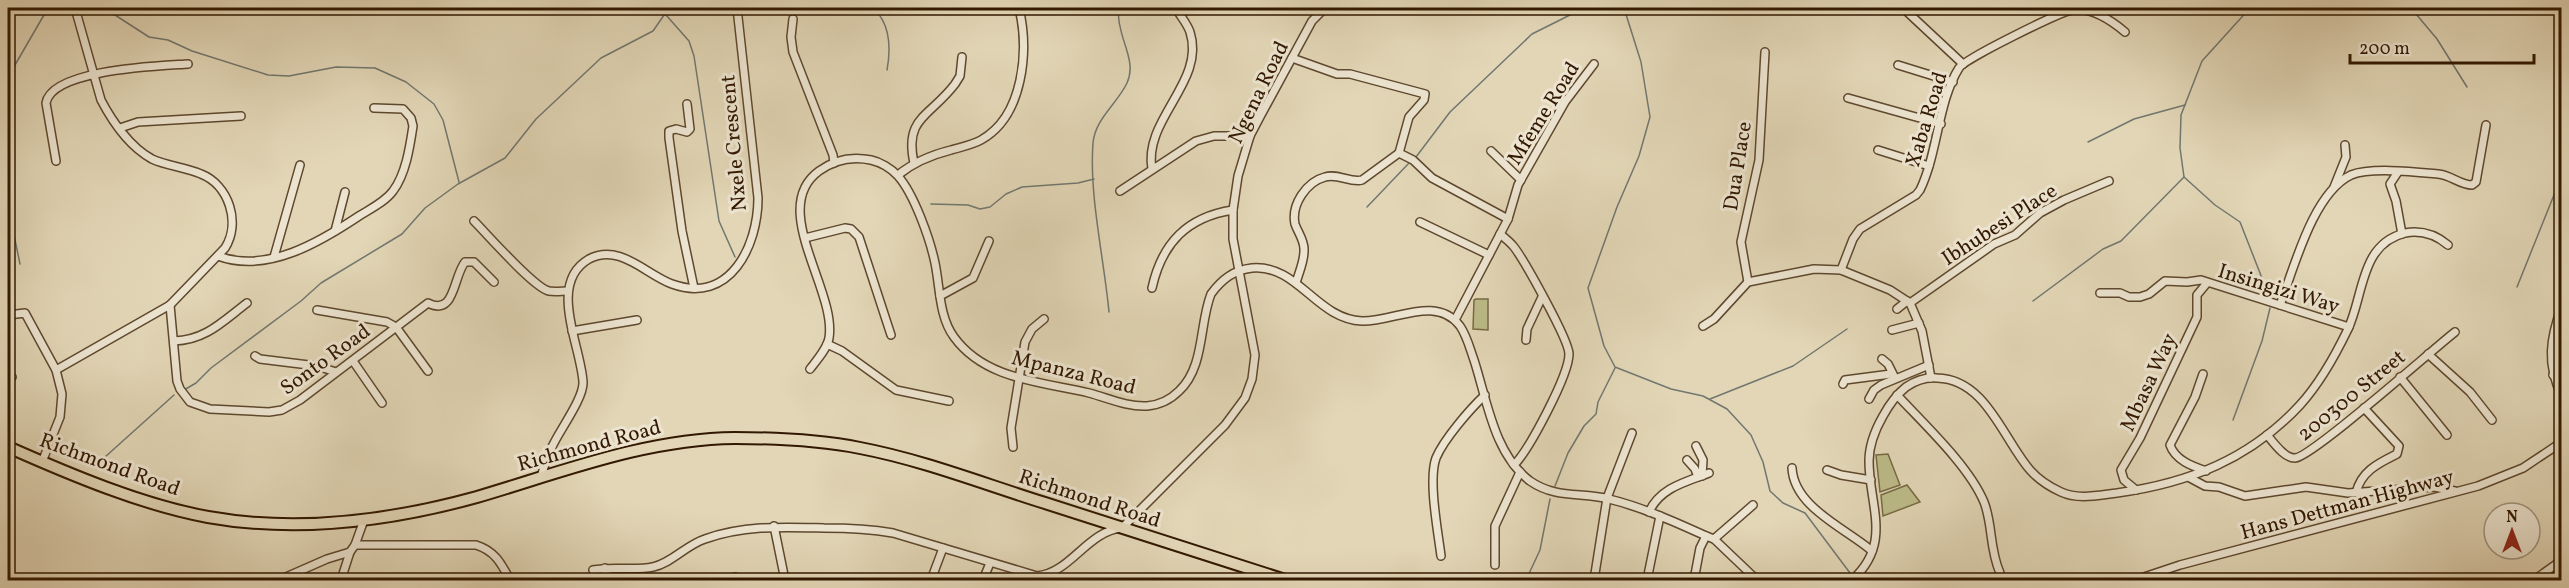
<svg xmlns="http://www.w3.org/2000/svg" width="2569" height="588" viewBox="0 0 2569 588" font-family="Vollkorn,serif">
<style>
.green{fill:#bcbb88;stroke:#776a44;stroke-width:1.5}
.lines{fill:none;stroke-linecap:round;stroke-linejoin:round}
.stream{stroke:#717770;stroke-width:1.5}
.minor-casing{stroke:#5e482e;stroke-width:10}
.highway-casing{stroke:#321801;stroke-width:14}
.minor{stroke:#ece4d0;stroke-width:7}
.highway{stroke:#e2d6b6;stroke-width:10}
.labels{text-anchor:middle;stroke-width:6;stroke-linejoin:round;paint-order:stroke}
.street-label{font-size:21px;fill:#321801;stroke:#ece4d0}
</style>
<rect width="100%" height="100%" fill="#e2d6b6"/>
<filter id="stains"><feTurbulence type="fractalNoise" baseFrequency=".00333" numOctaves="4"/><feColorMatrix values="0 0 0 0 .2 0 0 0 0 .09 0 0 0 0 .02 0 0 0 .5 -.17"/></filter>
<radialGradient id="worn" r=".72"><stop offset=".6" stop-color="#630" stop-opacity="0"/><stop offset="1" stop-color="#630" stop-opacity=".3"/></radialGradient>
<!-- green -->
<g class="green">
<path d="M1476 299H1488V330L1473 329 1474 300Z"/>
<path d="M1888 454 1900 485 1880 492 1876 455Z"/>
<path d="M1907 485 1920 502 1883 516 1881 495Z"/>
</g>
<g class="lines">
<!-- stream -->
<g class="stream">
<path d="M91 8 115 15 149 37 168 40 192 51 268 75 289 76 336 67 375 68 406 82 434 104 443 120 459 182"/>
<path d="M873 8C891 24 891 48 887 70"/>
<path d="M1624 8 1641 62 1650 117 1639 156 1617 207 1588 288 1604 346 1615 367 1671 389 1703 396 1727 409 1751 435 1763 462 1770 491 1783 503 1805 513 1850 573"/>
<path d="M2411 8 2437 39 2467 87"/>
<path d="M666 15 689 41 694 56 719 221 735 257"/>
<path d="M8 77 48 8"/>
<path d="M2088 142 2134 119 2185 105"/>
<path d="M1416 157 1450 112 1532 34 1584 8"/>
<path d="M2184 177 2215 205 2240 222 2269 296"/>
<path d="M931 204 968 205 980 209 990 207 1006 194 1022 187 1078 183 1094 179"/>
<path d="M8 206 20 264"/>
<path d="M1367 207 1410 162"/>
<path d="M2517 287 2562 175"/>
<path d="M2033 301 2103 249 2121 241 2184 177 2180 148 2181 115 2202 61 2250 8"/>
<path d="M1109 312C1104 258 1089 196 1093 143 1095 119 1117 104 1127 83 1136 64 1123 45 1120 26 1118 20 1119 14 1118 8"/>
<path d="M184 390 196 383 211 368 301 301 321 283 402 234 425 208 458 184 505 158 536 119 601 58 653 31 669 8"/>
<path d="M1710 399 1793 366 1847 329"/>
<path d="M2233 420 2262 341 2270 308"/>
<path d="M105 457 174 395"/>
<path d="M1555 486 1568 453 1584 426 1596 414 1598 402 1615 368"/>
<path d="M1526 580 1540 550 1550 499"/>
</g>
<!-- minor casing -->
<g class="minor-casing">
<g id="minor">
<path d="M195 8 197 10"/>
<path d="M1903 8 1963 64"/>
<path d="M1788 10 1791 8"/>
<path d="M793 19 791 37 793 52 833 155 834 163"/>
<path d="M1292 58 1337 74H1350L1425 94 1424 100 1409 117 1399 153"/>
<path d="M1898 65 1953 82"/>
<path d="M1848 98 1941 124"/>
<path d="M687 104 690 129 687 132 676 129 669 131V138L682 231 694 288"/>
<path d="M120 128 138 122 241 116"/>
<path d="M1878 150 1929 166"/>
<path d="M1491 151 1521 180"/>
<path d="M56 161 46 103C52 69 160 66 188 64"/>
<path d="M914 163C904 117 930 117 955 84L960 76 962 57"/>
<path d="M1152 169C1143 119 1206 82 1190 32 1187 23 1180 16 1176 8"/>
<path d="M2398 172 2390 184 2396 201 2402 234"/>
<path d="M898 175C914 162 931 155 951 150 961 147 972 145 981 140 1024 116 1029 50 1019 8"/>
<path d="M2334 187 2346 157 2345 145"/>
<path d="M1120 191 1196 141 1214 136H1250"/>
<path d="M474 221C488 235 534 288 549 291 555 292 562 291 568 291"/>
<path d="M1420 222 1489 255"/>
<path d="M335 231 345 192"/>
<path d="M1500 234C1505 238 1510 242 1514 247 1524 260 1569 340 1569 354 1569 375 1529 450 1514 465"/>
<path d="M805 238 845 228 851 229 859 237 891 335"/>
<path d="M218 256C267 274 320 242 359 216 370 209 385 202 393 191 406 174 410 146 413 126L411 118 403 109 374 108"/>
<path d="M274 257 300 165"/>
<path d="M1841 270 1853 239 1860 229 1916 195 1920 190C1938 153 1938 101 1959 68 1964 59 2060 12 2072 10 2091 7 2112 21 2125 32"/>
<path d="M1748 282 1741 242 1759 160 1765 52"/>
<path d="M1296 283C1299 272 1304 262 1304 251 1305 241 1298 233 1295 224 1291 205 1306 182 1325 177 1338 173 1350 183 1362 180L1399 153 1413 160 1432 178 1508 219"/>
<path d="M1152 288C1162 243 1187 217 1233 210"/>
<path d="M2100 293H2120L2129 297H2140L2149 294 2165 281 2187 282 2201 280 2349 327"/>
<path d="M940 296 973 278 989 241"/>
<path d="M1910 303 1994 244 2015 235 2040 213 2064 200 2109 181"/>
<path d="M170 305 177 381 180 389 190 402 210 409 269 412 282 410 300 400 428 303C455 317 453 277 465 262H474L494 282"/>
<path d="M2280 305C2294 268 2313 193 2351 175 2371 167 2416 172 2438 174 2451 175 2460 185 2472 185L2476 182 2486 125"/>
<path d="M2562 306C2550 338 2546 365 2562 396"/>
<path d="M1897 309 1907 301"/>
<path d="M317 310 387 322 396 327 428 371"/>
<path d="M8 315 25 313 56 370 62 394 60 417 42 462"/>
<path d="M1455 320 1508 219 1518 185 1565 102 1594 64"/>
<path d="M1703 326 1714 319 1748 282 1814 269 1841 270 1890 290 1910 303 1922 331 1931 378"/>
<path d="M1892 330 1919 323"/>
<path d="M572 331 637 320"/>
<path d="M1526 340 1527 329 1542 297"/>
<path d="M174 341C206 340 223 321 247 303"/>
<path d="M827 344 842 351 896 390 949 401"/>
<path d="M2428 354 2470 392 2492 420"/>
<path d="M255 356 260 359 317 366 336 372"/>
<path d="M1882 359 1888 364 1894 376"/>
<path d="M353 361 382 403"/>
<path d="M810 369C817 360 827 349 829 338 837 290 768 208 819 171 834 160 852 156 871 160 880 162 891 168 898 176 914 194 930 239 935 263 940 287 939 317 954 337 985 380 1043 382 1089 393 1108 398 1127 407 1147 406 1159 405 1170 400 1179 391 1205 367 1199 324 1211 294 1222 279 1234 270 1252 268 1298 264 1316 319 1362 321 1394 322 1436 294 1460 326 1467 336 1470 349 1474 360 1487 400 1494 454 1530 481 1556 499 1581 492 1609 499 1642 507 1675 522 1706 536L1714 539 1757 580"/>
<path d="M56 370 170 305 225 248C241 223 229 185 201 174 185 167 167 166 152 159 130 147 112 121 101 100L75 8"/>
<path d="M2203 374 2195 397 2170 445C2175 460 2192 466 2206 471"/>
<path d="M8 375 12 377"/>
<path d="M2553 375 2562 384"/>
<path d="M2400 377 2447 435"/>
<path d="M1843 384 1845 380 1891 374"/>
<path d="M1897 395C1924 424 1969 466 1984 502 1993 525 1989 548 2000 573"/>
<path d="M1869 399 1874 390 1881 385 1929 365"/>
<path d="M2267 435C2274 443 2284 458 2295 458 2312 457 2432 350 2455 332"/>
<path d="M1696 446 1703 460 1702 476"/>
<path d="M1013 447 1011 428 1025 342 1032 329 1044 319"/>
<path d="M1687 460 1695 469 1698 477"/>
<path d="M1792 468C1794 507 1845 528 1872 551"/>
<path d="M1827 470 1841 475 1871 480"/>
<path d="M541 477C544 467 547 456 552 447 559 431 584 398 583 382 581 346 547 283 589 259 620 243 645 274 672 284 730 305 758 246 758 198L737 8"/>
<path d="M2190 478 2205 486 2219 487 2245 496 2306 487 2348 493 2434 487 2455 491"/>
<path d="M2136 490 2124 480 2121 470 2140 438 2197 317V295L2207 283"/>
<path d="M2356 493C2361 471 2379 463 2397 454L2399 446 2364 408"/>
<path d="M1649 512C1660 488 1685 482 1709 473"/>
<path d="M774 526 785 580"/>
<path d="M1714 539 1753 505"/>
<path d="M355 545H476C495 551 501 563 510 580"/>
<path d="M1441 556C1438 532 1428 480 1436 458 1444 439 1470 409 1485 395"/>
<path d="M1495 565V526L1520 472"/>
<path d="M605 568 608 580"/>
<path d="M593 570C613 566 633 571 653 567 672 563 686 545 705 539 745 525 783 527 824 528 847 528 870 529 893 533L1037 576C1071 573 1087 531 1122 528L1225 425 1245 398 1252 379 1255 355 1233 239V210L1238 176 1250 136 1261 115 1312 21 1325 8"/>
<path d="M735 577V580"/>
<path d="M279 580 327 559 350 552 355 545 364 520"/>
<path d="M341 580 350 552"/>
<path d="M931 580 943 548"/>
<path d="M983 580 990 563"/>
<path d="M1594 580 1607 498 1632 433"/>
<path d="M1647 580 1660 516"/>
<path d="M1694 580 1700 548 1706 536"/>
<path d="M1852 580C1893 543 1869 506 1869 461 1869 445 1875 430 1883 416 1889 405 1896 395 1906 387 1915 381 1926 377 1937 378 1986 379 2003 439 2030 470 2038 479 2050 487 2061 492 2078 500 2099 495 2117 493 2189 483 2250 459 2300 405 2320 383 2335 356 2348 329 2364 295 2360 244 2405 233 2421 230 2436 235 2448 245"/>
<path d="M2135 580 2180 565 2478 486 2523 468 2562 442"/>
<path d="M2534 580 2562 560"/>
</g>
</g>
<!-- highway casing -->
<g class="highway-casing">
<path id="highway" d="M8 447C69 474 142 505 208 517 297 533 390 521 477 497 562 472 645 439 735 438 777 438 819 440 860 448 923 460 984 484 1045 503 1125 529 1205 555 1285 580"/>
</g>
<!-- minor -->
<use href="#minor" class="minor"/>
<!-- highway -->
<use href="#highway" class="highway"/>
</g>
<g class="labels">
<!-- street labels -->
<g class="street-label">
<text transform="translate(1258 92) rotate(-64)" y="7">Ngena Road</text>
<text transform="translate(1543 113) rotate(-58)" y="7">Mfeme Road</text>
<text transform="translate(1926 119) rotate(-73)" y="7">Xaba Road</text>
<text transform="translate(733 143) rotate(-95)" y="7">Nxele Crescent</text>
<text transform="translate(1737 166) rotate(-81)" y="7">Dua Place</text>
<text transform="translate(1999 224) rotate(-33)" y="7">Ibhubesi Place</text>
<text transform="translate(2279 288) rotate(17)" y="7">Insingizi Way</text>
<text transform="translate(325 359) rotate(-36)" y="7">Sonto Road</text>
<text transform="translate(1074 372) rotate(14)" y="7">Mpanza Road</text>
<text transform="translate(2148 382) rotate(-65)" y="7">Mbasa Way</text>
<text transform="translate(2351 395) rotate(-39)" y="7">200300 Street</text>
<text transform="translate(589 445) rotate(-15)" y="7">Richmond Road</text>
<text transform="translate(110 464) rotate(20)" y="7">Richmond Road</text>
<text transform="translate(1090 498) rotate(18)" y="7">Richmond Road</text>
<text transform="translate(2347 504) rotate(-15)" y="7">Hans Dettman Highway</text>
</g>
</g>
<!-- margin -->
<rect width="2569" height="588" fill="none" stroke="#e2d6b6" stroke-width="30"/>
<rect x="9" y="9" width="2551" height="570" fill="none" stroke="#321801" stroke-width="3"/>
<rect x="15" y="15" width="2539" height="558" fill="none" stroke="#321801" stroke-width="1.5"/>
<!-- north arrow -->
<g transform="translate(2512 531)"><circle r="28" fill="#ece4d0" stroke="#a2927d" stroke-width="1.5"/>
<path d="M0-4.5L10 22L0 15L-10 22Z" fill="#8f2418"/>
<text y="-9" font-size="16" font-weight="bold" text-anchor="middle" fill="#321801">N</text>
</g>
<!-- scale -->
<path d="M2350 54v9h184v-9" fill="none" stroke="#321801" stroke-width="3"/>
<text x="2359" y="54" font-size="18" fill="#321801" stroke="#ece4d0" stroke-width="4.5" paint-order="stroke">200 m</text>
<rect width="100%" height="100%" filter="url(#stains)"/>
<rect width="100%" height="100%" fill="url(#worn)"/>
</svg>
